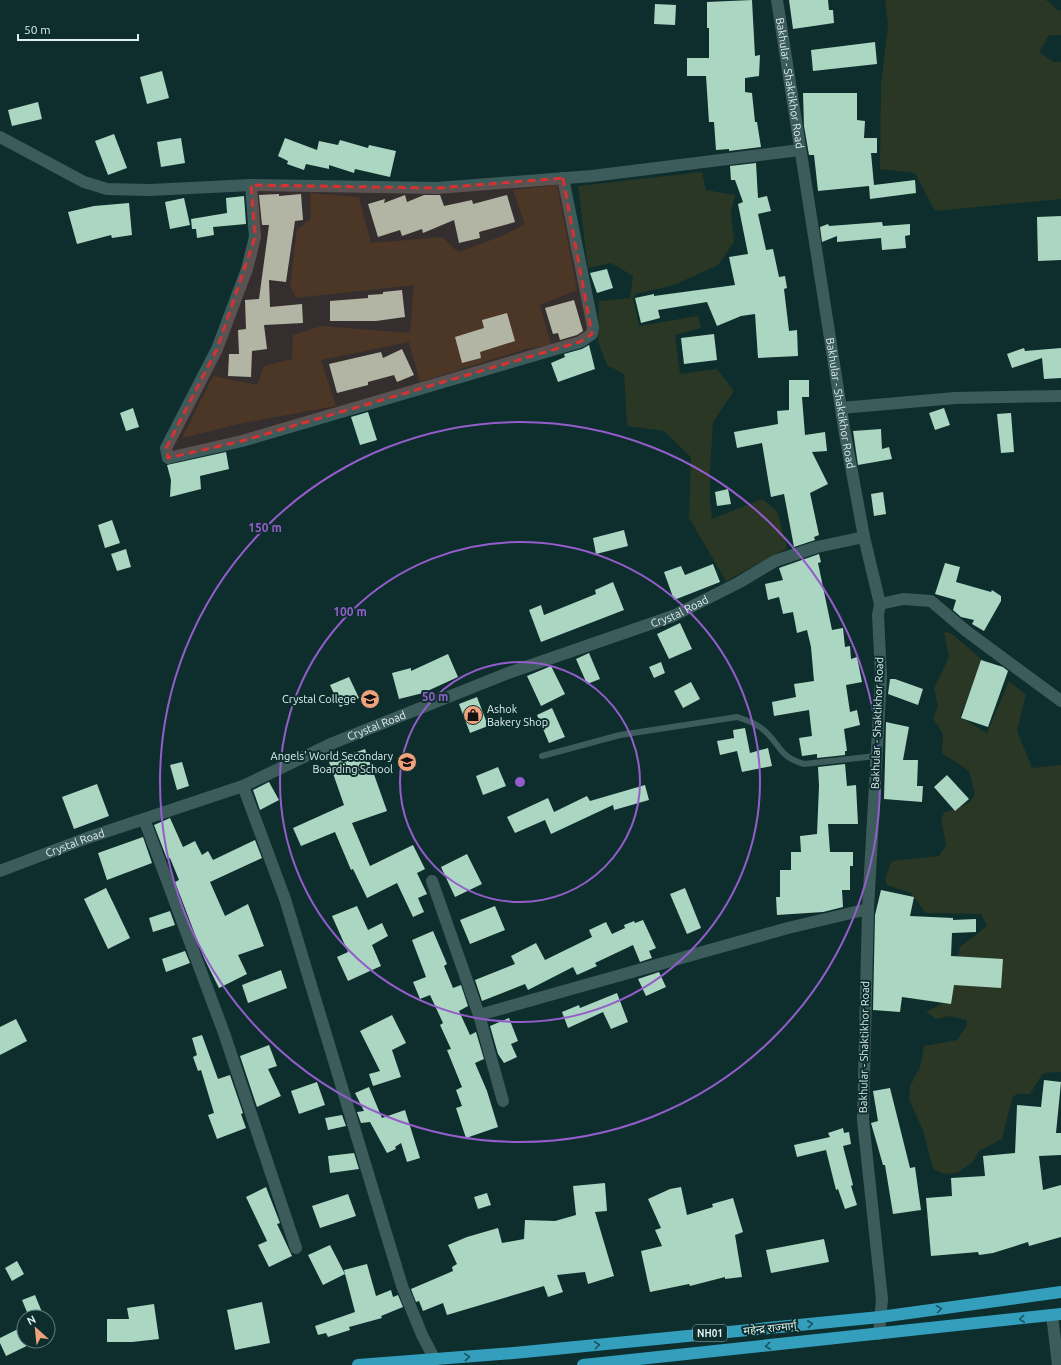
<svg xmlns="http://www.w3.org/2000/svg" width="1061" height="1365" viewBox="0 0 1061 1365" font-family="Ubuntu,'Noto Sans Devanagari',sans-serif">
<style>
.green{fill:#2a3724}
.building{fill:#abd6c1}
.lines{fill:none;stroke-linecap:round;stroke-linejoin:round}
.service{stroke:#3c5c5b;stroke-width:6}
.minor{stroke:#3c5c5b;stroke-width:12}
.tertiary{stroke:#3c5c5b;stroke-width:12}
.trunk{stroke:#339fbc;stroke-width:12}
.oneway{stroke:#1a565f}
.marked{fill:#d63232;fill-opacity:0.2;stroke:#d63232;stroke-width:3;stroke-dasharray:8 5;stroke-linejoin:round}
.ring{fill:none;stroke:#945dcb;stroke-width:2}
.labels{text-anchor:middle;stroke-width:4;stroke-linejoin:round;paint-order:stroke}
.shield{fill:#0d2e2d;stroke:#9fb6b5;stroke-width:1}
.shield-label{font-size:10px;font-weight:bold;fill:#def0ef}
.street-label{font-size:11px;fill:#def0ef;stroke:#0d2e2d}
.poi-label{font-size:11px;fill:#def0ef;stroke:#0d2e2d;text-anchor:end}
.centre{fill:#945dcb;stroke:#0d2e2d;stroke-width:2}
.ring-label{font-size:12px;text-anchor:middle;font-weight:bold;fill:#945dcb;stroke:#0d2e2d;stroke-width:4;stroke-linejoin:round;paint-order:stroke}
</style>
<rect width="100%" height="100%" fill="#0d2e2d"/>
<!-- green -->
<g class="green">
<path d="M885 0H1046L1059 11 1061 10V35H1049L1039 52 1054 62H1061V199L935 211 915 173 880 169 881 85 888 25Z"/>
<path d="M702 172 706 190 735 195 731 212 734 242 718 265 674 285 636 294 633 298 639 326 698 316 701 328 675 335 680 374 717 369 734 391 713 422 710 473V501L712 519 762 499 777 511 787 548 726 581 689 518 691 457 664 431 627 426 624 374 607 365 598 342 599 301 630 298 633 276 611 263 588 268 578 186Z"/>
<path d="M557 185 577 290 540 305 551 345 526 349 420 382 409 342 321 360 336 406 238 424 182 438 213 376 257 385 264 366 292 359 293 335 321 326 410 333 414 285 296 298 290 285 297 229 311 219 310 193 359 197 371 243 442 237 458 252 505 235 525 224 513 190Z"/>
<path d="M944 632 951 633 982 660 960 717 987 733 1009 681 1026 695 1017 731 1032 768 1061 765V1072L1043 1073 1030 1094H1016L1012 1099 1002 1139 979 1151 973 1162 957 1173 944 1174 933 1169 923 1130 909 1100 910 1086 920 1067 924 1046 957 1040 966 1027 967 1020 949 1016 936 1019 926 1012 950 999 960 947 987 926 981 914 926 913 911 893 887 885 885 879 892 861 939 856 946 845 941 819 944 813 969 803 975 795 969 771 942 753 943 734 933 718 938 706 934 688 949 657Z"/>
</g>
<!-- building -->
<g class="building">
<path d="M752 0 755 56 760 55 759 76 745 78V92L752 93 755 122H757L761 147 729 151V149L716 150 714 122H709L706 76H687V58H709V28H707V2Z"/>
<path d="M789 0H828L829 10H833L834 23 793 29Z"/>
<path d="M655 4 676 5 675 25 654 24Z"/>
<path d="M875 42 877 64 813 71 811 50Z"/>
<path d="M162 71 169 98 147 104 140 77Z"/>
<path d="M803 93H857V120L865 121 864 138H877V153H871L874 185 915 180 916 193 870 199 869 186 818 191 814 155H809L804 126Z"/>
<path d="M38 102 42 119 12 126 8 110Z"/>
<path d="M114 134 127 168 108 175 95 141Z"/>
<path d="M181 138 185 163 161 167 157 142Z"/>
<path d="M285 138 317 150 319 141 338 145 340 140 368 148 369 145 396 151 390 177 355 169 354 173 329 165V169L306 164 304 170 287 164 288 161 278 156Z"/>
<path d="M756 163 758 198 767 196 771 211 758 214 766 250 773 249 779 277 785 276 787 288 784 289 789 331 797 330 798 356 758 358 755 314 741 316 717 326 707 302 658 310 660 318 641 323 635 298 654 294V296L735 285 729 257 748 254 738 204 743 202 735 180H731L730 166Z"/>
<path d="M279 194V196L301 194 303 220 295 221 286 282 269 280 270 307 302 304 303 323 264 325 267 349 252 351 251 377 228 376 229 354H239L238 330 246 329 245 300 259 299 269 225H262L259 195Z"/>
<path d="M405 195 407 202 424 195H440L444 206 472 200 473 204 507 195 515 222 479 232 480 238 459 243 454 220 423 233 422 229 402 236 400 230 378 237 368 204 385 199 384 203Z"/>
<path d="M244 196 246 224 213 227 214 235 197 238 196 229H192L191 219 227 213 226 198Z"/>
<path d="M184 198 190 225 170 229 165 202Z"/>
<path d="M129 203 132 235 112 238 111 235 77 244 68 212 94 206Z"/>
<path d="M1061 216V260L1038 261 1037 217Z"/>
<path d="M882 222 883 226 910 224V235L905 236 906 248 882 250 881 238 837 242V236L822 242 820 227 828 224 829 226Z"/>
<path d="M607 269 613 288 597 293 590 273Z"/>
<path d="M402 290 405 317 376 321H330V301L368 298V295L383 294V292Z"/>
<path d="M574 300 583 331 577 335 560 340 558 333 553 334 545 308Z"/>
<path d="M507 313 515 341 480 352 481 358 462 363 455 337 484 328 482 320Z"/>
<path d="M714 334 717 360 684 364 681 338Z"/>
<path d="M589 345 595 369 558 382 551 363 565 357 564 354 582 349Z"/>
<path d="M1024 348 1025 351 1061 348V378L1044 379 1042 358 1012 368 1007 354Z"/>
<path d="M402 349 414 375 397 382 394 375 368 382V385L337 393 329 364 381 352 383 358Z"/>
<path d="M789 380H809V397H802L805 435 825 432 827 451 812 452 828 484 810 493 819 535 814 537 815 540 794 547 784 494 771 497 762 443 737 448 734 432 778 424 777 411 789 410Z"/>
<path d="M133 408 139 427 126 431 120 413Z"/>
<path d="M944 408 950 425 935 430 929 413Z"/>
<path d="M368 412 377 440 360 445 351 417Z"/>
<path d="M1011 413 1014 452 1001 453 997 414Z"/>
<path d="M881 429 882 449 889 447 892 459 858 465 853 431Z"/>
<path d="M226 452 229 469 200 476 201 489 170 497 171 480 167 465Z"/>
<path d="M728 489 731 504 717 506 715 492Z"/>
<path d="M883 492 886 514 874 516 871 494Z"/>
<path d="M112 520 120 543 105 548 98 525Z"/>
<path d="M624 530 628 546 596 554 593 538Z"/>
<path d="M126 549 131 567 117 571 111 554Z"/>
<path d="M819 554 821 562 818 563 832 630 843 628 845 647 850 646 851 659 857 657 862 682 846 685 850 712 857 710 860 725 844 729 847 751H845V755L817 758V754L802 756 799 738 812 736 809 710 774 716 772 702 796 697 794 684 814 681 811 647 807 630 797 633 793 612 783 614 779 597 768 600 765 584 783 580 779 568Z"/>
<path d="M945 563 960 567 956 582 991 592 992 590 1001 596V601L984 631 972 624 974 620 961 617 953 610 956 600 935 594Z"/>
<path d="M713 564 720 582 674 600 664 572 681 566 685 575Z"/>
<path d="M613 582 624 610 541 642 529 610 541 605 544 615 596 594 595 590Z"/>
<path d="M680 623 692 649 669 659 657 634Z"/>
<path d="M589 653 600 679 587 684 576 659Z"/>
<path d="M448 654 458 677 423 693 399 699 392 673 411 668V671Z"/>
<path d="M981 660 1003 667 1008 671 988 727 961 718Z"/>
<path d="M661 662 665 673 654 678 649 667Z"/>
<path d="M551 666 565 694 541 706 527 676Z"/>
<path d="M349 677 359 698 340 707 330 685Z"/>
<path d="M890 679H895L923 689 918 705 888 694Z"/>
<path d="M691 682 700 699 683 708 674 691Z"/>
<path d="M477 697 488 726 470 733 459 704Z"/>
<path d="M552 708 565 737 549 743 537 715Z"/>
<path d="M886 722 909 727 903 760H918L917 786H923L922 802 884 799Z"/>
<path d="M745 728 750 753 768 748 772 766 742 772 737 751 720 755 717 741 734 738 733 730Z"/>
<path d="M365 749 387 811 352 823 370 866 413 845 425 869 417 873 427 894 418 898 424 912 413 917 397 883 367 898 353 869 351 870 335 832 301 846 293 828 344 805 329 762Z"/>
<path d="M182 762 189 786 177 790 170 765Z"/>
<path d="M845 764 847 786 856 785 858 824H828L830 852H853V866H850V890H842L843 907 823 912 777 915 776 897H780V870H791V852H801L800 836 817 834 819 786 818 767Z"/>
<path d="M498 767 506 786 483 795 476 776Z"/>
<path d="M947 775 969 799 955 811 934 787Z"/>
<path d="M269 782 279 800 260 810 253 790Z"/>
<path d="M97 784 109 816 74 829 62 797Z"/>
<path d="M645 785 649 800 614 810 613 805 551 834 545 820 515 833 507 817 548 798 554 812 587 796 590 801Z"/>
<path d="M170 818 183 847 195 841 202 855 208 851 213 860 255 840 262 858 210 882 225 916 248 904 264 946 238 955 247 974 219 988 204 958 175 882 179 880 170 858 167 859 154 825Z"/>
<path d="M143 837 152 863 107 880 98 853Z"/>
<path d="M467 854 482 884 455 897 441 867Z"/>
<path d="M106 888 130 938 108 949 84 899Z"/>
<path d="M685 888 701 928 687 934 670 894Z"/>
<path d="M881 890 914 897 910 916 953 918V920L976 919V932L952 933 951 956 1003 959 1001 988 954 985 951 1004 902 997 900 1012 873 1010 875 915Z"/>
<path d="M357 906 368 930 382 923 388 936 372 945 381 966 348 981 337 957 348 952 332 916Z"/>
<path d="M495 906 505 930 470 944 460 920Z"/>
<path d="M170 911 175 925 153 932 149 918Z"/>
<path d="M643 920 656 948 649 951 652 958 640 962 633 945 595 963 597 966 577 975 573 967 528 990 525 984 482 1001 475 980 515 964 511 956 536 943 545 960 592 937 589 930 606 922 612 934 625 928 624 925 634 921 635 923Z"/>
<path d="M433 931 447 964 444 966 453 988 461 985 468 1006 459 1011 470 1035 476 1032 484 1059 475 1063 487 1091 498 1127 466 1138 456 1108 462 1106 456 1090 462 1087 447 1050 451 1049 440 1025 443 1023 430 995 420 999 413 982 426 977 412 940Z"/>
<path d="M185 951 190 963 166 972 162 959Z"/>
<path d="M281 970 287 988 248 1003 242 985Z"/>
<path d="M659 972 666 987 646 996 638 979Z"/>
<path d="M617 993 628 1022 611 1029 603 1012 568 1028 562 1012 579 1005 580 1008Z"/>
<path d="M392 1015 406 1043 392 1050 401 1077 373 1086 369 1074 380 1071 360 1031Z"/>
<path d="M509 1018 518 1041 511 1044 517 1057 504 1063 498 1054 490 1026Z"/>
<path d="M16 1019 27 1041 0 1055V1027Z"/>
<path d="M202 1035 218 1079 230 1075 243 1113 241 1114 246 1128 217 1139 208 1115 214 1113 201 1070 198 1071 193 1057 197 1055 192 1038Z"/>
<path d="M269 1045 277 1066 268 1069 281 1096 257 1107 240 1056Z"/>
<path d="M1044 1080 1061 1082 1056 1133H1061V1155L1039 1156 1043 1190 1061 1185V1237L1029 1246 1028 1242 993 1253 979 1255 978 1252 931 1256 926 1198 952 1196 951 1178 985 1176 983 1156 1015 1153 1017 1105 1041 1107Z"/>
<path d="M317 1082 325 1105 299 1114 291 1091Z"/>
<path d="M369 1087 382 1118 405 1110 420 1158 407 1162 401 1143 395 1147 396 1149 387 1153 370 1122 361 1123 357 1112 364 1111 355 1093Z"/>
<path d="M890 1088 910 1168 915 1167 921 1210 893 1214 885 1165H883L871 1123 878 1121 873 1091Z"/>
<path d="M342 1115 346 1126 328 1130 325 1118Z"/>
<path d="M843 1128 844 1133 849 1132 851 1144 843 1146 853 1185 851 1186 857 1205 845 1209 838 1189 836 1190 826 1150 797 1157 794 1145 830 1137 828 1133Z"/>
<path d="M354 1153 359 1169 330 1173 328 1156Z"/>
<path d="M605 1183 607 1211 595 1212 614 1276 588 1284 585 1272 557 1275 563 1292 548 1297 544 1286 447 1315 443 1303 423 1311 419 1301 416 1302 411 1289 453 1271 452 1267 457 1264 448 1245 467 1237 498 1228 502 1243 524 1239 525 1220 555 1221 576 1215 573 1186Z"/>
<path d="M266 1187 280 1223 277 1224 292 1256 269 1267 258 1245 267 1241 246 1197Z"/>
<path d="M681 1187 687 1215 713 1207 712 1204 733 1198 743 1232 735 1235 742 1277 725 1279V1277L690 1286 689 1284 650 1292 641 1251 662 1246 655 1230 661 1228 648 1199 670 1189Z"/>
<path d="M487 1193 491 1205 478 1209 474 1197Z"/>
<path d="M348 1194 356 1216 320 1228 312 1206Z"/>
<path d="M824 1239 829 1262 771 1273 766 1250Z"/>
<path d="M330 1245 345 1274 323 1285 308 1255Z"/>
<path d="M17 1261 24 1274 12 1281 5 1268Z"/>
<path d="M367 1264 376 1296 391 1290 393 1297 398 1295 403 1307 381 1316 382 1318 349 1327 350 1330 328 1337 326 1333 318 1335 315 1326 355 1312 344 1270Z"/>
<path d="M35 1295 44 1317H29L22 1300Z"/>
<path d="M262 1302 270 1343 235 1350 227 1310Z"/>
<path d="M154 1304 159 1339 132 1342H107V1319H129L127 1308Z"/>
<path d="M24 1326 23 1341H37L6 1356 0 1343V1338Z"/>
</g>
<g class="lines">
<!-- service -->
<path class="service" d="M542 756 620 735 737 717C749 721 758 724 767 733 782 748 780 757 804 764L876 756"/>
<!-- minor -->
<g class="minor">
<path d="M0 137 84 182 107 189 150 190 251 185 437 188 592 176 800 150"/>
<path d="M251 185 255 237 247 269 217 349 166 448 168 458 242 441 580 342 592 334 593 327 563 178"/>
<path d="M841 408 955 398 1061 396"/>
<path d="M880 604 903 599 931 601 965 630 1061 701"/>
<path d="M243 786 285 899 402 1286 422 1335 435 1360"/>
<path d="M144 819 224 1033 296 1248"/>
<path id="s1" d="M0 871 87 838 243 786 333 743 508 673 673 616 740 582 775 561 817 547 864 537"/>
<path d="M432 881 479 1015 503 1101"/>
<path d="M479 1015 788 928 868 909"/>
<path d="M1052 1315 1058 1365"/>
</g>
<!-- tertiary -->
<path class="tertiary" id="s2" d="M777 0 845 434 864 537 880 604 878 615 881 677 868 909 863 1120 882 1299 879 1334"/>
<!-- trunk -->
<g class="trunk">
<path d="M358 1365 514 1353 880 1317 1061 1292"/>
<path d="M583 1365 1061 1314"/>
</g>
</g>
<!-- one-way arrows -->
<defs><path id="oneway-chevron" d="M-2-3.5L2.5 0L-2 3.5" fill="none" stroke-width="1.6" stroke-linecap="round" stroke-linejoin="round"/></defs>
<g class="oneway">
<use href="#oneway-chevron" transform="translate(939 1309) rotate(-8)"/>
<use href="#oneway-chevron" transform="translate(1022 1319) rotate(174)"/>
<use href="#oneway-chevron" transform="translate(810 1324) rotate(-6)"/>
<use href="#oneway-chevron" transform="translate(597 1345) rotate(-6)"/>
<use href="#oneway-chevron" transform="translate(768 1346) rotate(174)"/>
<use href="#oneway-chevron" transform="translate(467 1357) rotate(-5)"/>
</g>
<!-- marked area -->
<path class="marked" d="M563 178 592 334 580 342 242 441 168 458 166 448 217 349 255 237 251 185 437 188Z"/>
<!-- distance rings -->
<g class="ring">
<circle cx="520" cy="782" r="120"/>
<circle cx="520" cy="782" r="240"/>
<circle cx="520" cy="782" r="360"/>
</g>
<!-- icons -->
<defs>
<g id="school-disc" transform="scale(1)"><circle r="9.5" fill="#f0a27a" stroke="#0d2e2d"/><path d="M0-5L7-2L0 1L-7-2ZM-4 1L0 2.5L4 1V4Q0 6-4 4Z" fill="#111"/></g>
<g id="shop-disc" transform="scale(1)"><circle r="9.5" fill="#f0a27a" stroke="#0d2e2d"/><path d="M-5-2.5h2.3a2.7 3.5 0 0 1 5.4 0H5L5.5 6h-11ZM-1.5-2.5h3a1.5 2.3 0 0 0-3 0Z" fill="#111"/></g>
</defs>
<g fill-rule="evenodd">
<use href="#school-disc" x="370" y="699"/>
<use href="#shop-disc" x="473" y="715"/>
<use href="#school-disc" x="407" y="762"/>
</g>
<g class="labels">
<!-- shield labels -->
<rect class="shield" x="693" y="1325" width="34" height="16" rx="3"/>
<g class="shield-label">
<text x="710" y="1337">NH01</text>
</g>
<!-- street labels -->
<g class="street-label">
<text dy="4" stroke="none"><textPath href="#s2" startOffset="84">Bakhular - Shaktikhor Road</textPath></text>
<text dy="4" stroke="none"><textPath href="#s2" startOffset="408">Bakhular - Shaktikhor Road</textPath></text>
<text dy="4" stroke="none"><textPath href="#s1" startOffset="728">Crystal Road</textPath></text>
<text transform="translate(877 723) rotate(-88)" y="4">Bakhular - Shaktikhor Road</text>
<text dy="4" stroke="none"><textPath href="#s1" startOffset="404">Crystal Road</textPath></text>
<text dy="4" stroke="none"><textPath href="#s1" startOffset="80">Crystal Road</textPath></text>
<text transform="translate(864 1047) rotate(-89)" y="4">Bakhular - Shaktikhor Road</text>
<text transform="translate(770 1328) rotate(-6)" y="4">महेन्द्र राज्मार्ग्</text>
</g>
<!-- poi labels -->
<g class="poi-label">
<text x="356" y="703">Crystal College</text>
<text x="487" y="713" text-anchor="start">Ashok<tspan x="487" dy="13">Bakery Shop</tspan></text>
<text x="393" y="760">Angels' World Secondary<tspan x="393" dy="13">Boarding School</tspan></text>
</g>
</g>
<circle cx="520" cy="782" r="6" class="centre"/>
<g class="ring-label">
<text x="265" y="532">150 m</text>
<text x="350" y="616">100 m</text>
<text x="435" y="701">50 m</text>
</g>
<!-- north arrow -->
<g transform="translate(36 1329) rotate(333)"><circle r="19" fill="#0d2e2d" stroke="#617c7b"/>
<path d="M0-3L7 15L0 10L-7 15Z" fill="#f0a27a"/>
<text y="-6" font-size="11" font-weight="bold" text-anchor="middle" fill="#def0ef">N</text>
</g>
<!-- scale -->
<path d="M18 34v6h120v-6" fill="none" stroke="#def0ef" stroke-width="2"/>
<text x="24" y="34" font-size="12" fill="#def0ef" stroke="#0d2e2d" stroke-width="3" paint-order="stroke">50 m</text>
</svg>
